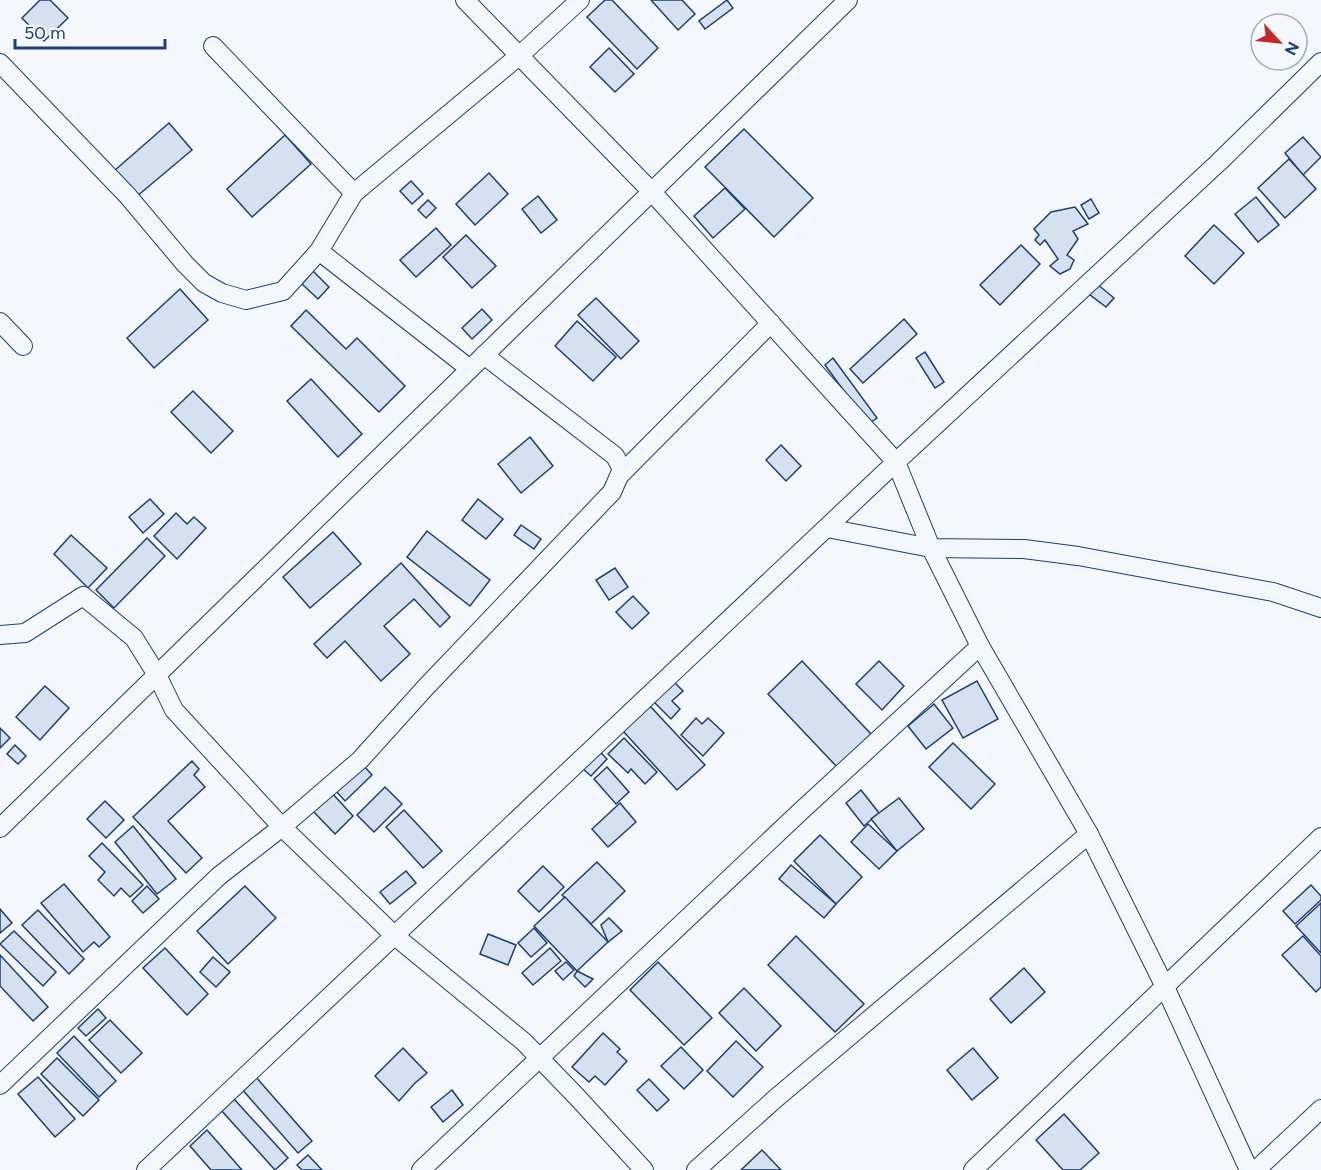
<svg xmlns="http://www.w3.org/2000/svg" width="1321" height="1170" viewBox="0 0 1321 1170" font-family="Figtree,sans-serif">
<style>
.building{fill:#d5e0f0;stroke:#1d3f73;stroke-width:1.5}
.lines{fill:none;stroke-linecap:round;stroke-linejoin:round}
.minor-casing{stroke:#1d3f73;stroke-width:20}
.minor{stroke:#f4f7fb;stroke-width:18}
</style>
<rect width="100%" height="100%" fill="#f4f7fb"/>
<!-- building -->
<g class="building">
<path d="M40 0H50L68 18 44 41 22 18Z"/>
<path d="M605 0H612L658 48 637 69 587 17Z"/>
<path d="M651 0H682L695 14 678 30Z"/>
<path d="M727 0 733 8 705 29 699 21Z"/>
<path d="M609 48 634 74 615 92 590 67Z"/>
<path d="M169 123 192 150 136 197 114 171Z"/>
<path d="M744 129 813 198 774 237 705 167Z"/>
<path d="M285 135 311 164 252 217 227 189Z"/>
<path d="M1303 137 1321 157 1303 175 1285 153Z"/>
<path d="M1289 159 1316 189 1285 218 1258 188Z"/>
<path d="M489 173 508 194 475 225 456 204Z"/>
<path d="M411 181 423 194 412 204 400 191Z"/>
<path d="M725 188 745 209 713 238 694 216Z"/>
<path d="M538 196 557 220 541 233 522 209Z"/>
<path d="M1256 197 1279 225 1258 242 1235 214Z"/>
<path d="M1091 199 1099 213 1089 219 1081 205Z"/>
<path d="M428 200 436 208 426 218 418 210Z"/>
<path d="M1075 207 1088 224 1073 231 1078 239 1067 255 1074 260 1070 269 1060 274 1050 266 1058 259 1045 240 1040 245 1035 240 1039 235 1034 229 1051 212Z"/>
<path d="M1214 225 1244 253 1214 284 1185 256Z"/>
<path d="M436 228 451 245 416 277 400 260Z"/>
<path d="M466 235 496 266 472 288 443 257Z"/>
<path d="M1021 245 1040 264 1000 305 980 285Z"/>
<path d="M313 271 329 287 318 299 302 284Z"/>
<path d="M1097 284 1114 298 1106 307 1089 294Z"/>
<path d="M180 289 208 320 154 368 127 338Z"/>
<path d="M596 298 639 341 621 359 578 315Z"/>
<path d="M482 309 492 320 472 339 462 328Z"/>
<path d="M306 310 346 349 357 338 405 386 379 412 291 326Z"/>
<path d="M904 319 917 334 863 383 850 369Z"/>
<path d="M577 321 616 357 593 381 555 346Z"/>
<path d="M925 352 944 382 935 388 916 358Z"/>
<path d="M833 358 877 418 868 424 825 365Z"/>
<path d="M311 379 362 434 338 457 287 401Z"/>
<path d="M193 391 233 431 211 453 171 412Z"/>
<path d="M530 437 553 466 521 493 498 464Z"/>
<path d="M781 445 801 466 786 481 766 460Z"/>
<path d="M150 499 164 514 143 533 129 517Z"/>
<path d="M478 499 503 519 486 539 462 520Z"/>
<path d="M176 513 187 524 194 517 206 528 177 559 154 536Z"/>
<path d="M521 525 541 539 534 549 514 535Z"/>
<path d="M427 531 490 580 470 606 407 557Z"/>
<path d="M333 532 361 564 310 608 283 577Z"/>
<path d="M71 535 107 568 88 588 54 554Z"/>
<path d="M147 538 165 556 114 608 96 590Z"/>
<path d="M401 563 450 617 440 627 414 599 384 626 410 654 381 681 345 641 327 658 314 644Z"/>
<path d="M615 568 628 587 609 600 596 580Z"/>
<path d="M633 596 649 613 632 629 616 612Z"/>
<path d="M802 661 871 734 837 767 768 694Z"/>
<path d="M879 661 904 686 882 710 856 684Z"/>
<path d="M672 680 683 691 672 701 680 709 671 719 652 700Z"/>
<path d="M977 681 998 719 963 738 942 700Z"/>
<path d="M45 686 69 708 40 740 16 717Z"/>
<path d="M934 704 953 728 926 749 908 726Z"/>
<path d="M650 706 705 765 677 790 623 731Z"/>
<path d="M696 718 702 724 708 718 724 733 703 756 681 735Z"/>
<path d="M0 728 10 738 0 748Z"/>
<path d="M624 738 657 772 645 784 631 769 628 773 608 754Z"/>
<path d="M953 743 995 784 971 809 929 767Z"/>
<path d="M15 745 26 756 18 764 7 754Z"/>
<path d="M599 751 607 759 591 776 582 768Z"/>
<path d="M192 761 199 769 194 775 205 787 168 821 202 858 186 873 133 817Z"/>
<path d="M363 765 372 775 345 801 336 791Z"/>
<path d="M607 767 629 792 616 804 594 779Z"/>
<path d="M385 787 402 804 374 832 357 815Z"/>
<path d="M861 790 879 813 864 826 846 803Z"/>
<path d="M331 792 353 816 335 834 312 810Z"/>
<path d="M899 798 924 829 897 851 871 819Z"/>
<path d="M105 801 124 820 106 838 87 819Z"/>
<path d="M620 803 636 822 608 847 592 829Z"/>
<path d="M404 810 442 851 423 868 386 827Z"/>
<path d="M868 824 897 851 879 869 851 842Z"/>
<path d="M133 826 176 879 157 894 115 842Z"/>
<path d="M820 835 862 877 836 904 794 861Z"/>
<path d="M102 843 143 885 130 897 121 888 114 896 98 880 105 872 89 856Z"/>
<path d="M597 862 625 891 591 924 562 895Z"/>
<path d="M791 865 836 904 824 918 779 879Z"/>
<path d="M543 866 564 887 539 912 518 891Z"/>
<path d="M406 871 416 883 390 904 380 892Z"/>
<path d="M64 884 110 937 99 947 94 942 83 952 41 903Z"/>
<path d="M1311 885 1321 896V900L1295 924 1283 911Z"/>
<path d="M147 886 159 899 143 913 132 901Z"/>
<path d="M245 886 276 918 228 964 197 931Z"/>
<path d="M565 897 608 942 577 971 534 926Z"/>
<path d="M1321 903V953L1296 926Z"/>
<path d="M0 909 12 923 0 933Z"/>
<path d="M38 910 84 959 69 974 22 925Z"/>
<path d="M609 918 622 931 608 942 601 925Z"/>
<path d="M534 928 547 943 531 957 518 943Z"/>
<path d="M14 931 56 972 43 986 0 944Z"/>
<path d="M488 934 516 945 508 965 480 954Z"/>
<path d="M796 936 864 1004 835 1032 768 965Z"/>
<path d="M1303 936 1321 956V987L1316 992 1282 955Z"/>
<path d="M165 948 208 994 187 1015 143 968Z"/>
<path d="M550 948 561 961 533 985 522 973Z"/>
<path d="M0 955 48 1007 33 1021 0 986Z"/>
<path d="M213 957 230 972 216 987 200 972Z"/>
<path d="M566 962 574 970 563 980 555 971Z"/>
<path d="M658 962 712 1018 684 1045 630 990Z"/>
<path d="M1024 968 1045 992 1011 1023 990 999Z"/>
<path d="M577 971 593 979 585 987 574 976Z"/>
<path d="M744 988 781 1026 756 1051 719 1013Z"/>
<path d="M98 1009 106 1018 86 1036 78 1028Z"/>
<path d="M110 1020 142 1053 121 1073 89 1040Z"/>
<path d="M603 1033 620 1049 617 1052 627 1061 605 1085 595 1076 589 1082 572 1067Z"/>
<path d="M74 1036 116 1081 99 1097 57 1053Z"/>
<path d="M736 1041 763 1067 733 1097 707 1071Z"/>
<path d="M681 1047 703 1070 684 1089 661 1066Z"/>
<path d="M403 1048 427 1073 415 1083 399 1101 375 1076Z"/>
<path d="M973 1048 998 1078 972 1100 947 1070Z"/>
<path d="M57 1058 99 1100 83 1116 41 1074Z"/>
<path d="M255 1076 312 1141 298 1153 241 1088Z"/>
<path d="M38 1077 75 1119 55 1137 18 1094Z"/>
<path d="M649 1079 669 1100 657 1111 637 1090Z"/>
<path d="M452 1090 463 1105 443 1122 431 1107Z"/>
<path d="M234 1099 288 1158 275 1170 221 1110Z"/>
<path d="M1064 1114 1099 1153 1080 1170H1063L1036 1140Z"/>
<path d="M207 1130 242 1170H211L190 1146Z"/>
<path d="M762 1150 781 1170H741Z"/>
<path d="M308 1155 322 1170H302L297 1165Z"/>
</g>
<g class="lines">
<!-- minor casing -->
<g class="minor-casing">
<g id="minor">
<path d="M465 0 652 192 896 462 931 548 980 646 1089 834 1165 987 1249 1170"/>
<path d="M213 46 354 193"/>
<path d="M0 63 127 195 185 264 204 283 222 293 246 300 283 291 319 251 354 193 520 55 580 0"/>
<path d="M319 251 470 369"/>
<path d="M0 322 23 346"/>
<path d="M620 475 771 323"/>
<path d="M827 528 931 548 1024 549 1078 556 1273 592 1321 608"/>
<path d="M0 635 25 633 83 596 134 638 157 675 174 710 282 827 395 936 524 1042 577 1097 644 1170"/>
<path d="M0 828 848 0"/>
<path d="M0 1085 219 876 282 827 360 760 425 688 612 492 622 469 615 456 484 355"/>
<path d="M146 1170 896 462 1219 162 1321 62"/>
<path d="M421 1170 801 811 980 646"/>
<path d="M696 1170 775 1099 1089 834"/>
<path d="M973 1170 1321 837"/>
<path d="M1256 1170 1321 1109"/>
</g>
</g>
<!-- minor -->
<use href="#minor" class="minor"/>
</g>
<!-- north arrow -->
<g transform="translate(1279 42) rotate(117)"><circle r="28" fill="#f4f7fb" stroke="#9eadc5" stroke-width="1.5"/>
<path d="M0-4.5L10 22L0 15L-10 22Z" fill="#c62828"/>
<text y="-9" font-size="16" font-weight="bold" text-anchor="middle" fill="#1d3f73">N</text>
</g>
<!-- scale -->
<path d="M15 39v9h150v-9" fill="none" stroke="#1d3f73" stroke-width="3"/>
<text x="24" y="39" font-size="18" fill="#1d3f73" stroke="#f4f7fb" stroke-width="4.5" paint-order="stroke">50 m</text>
</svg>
